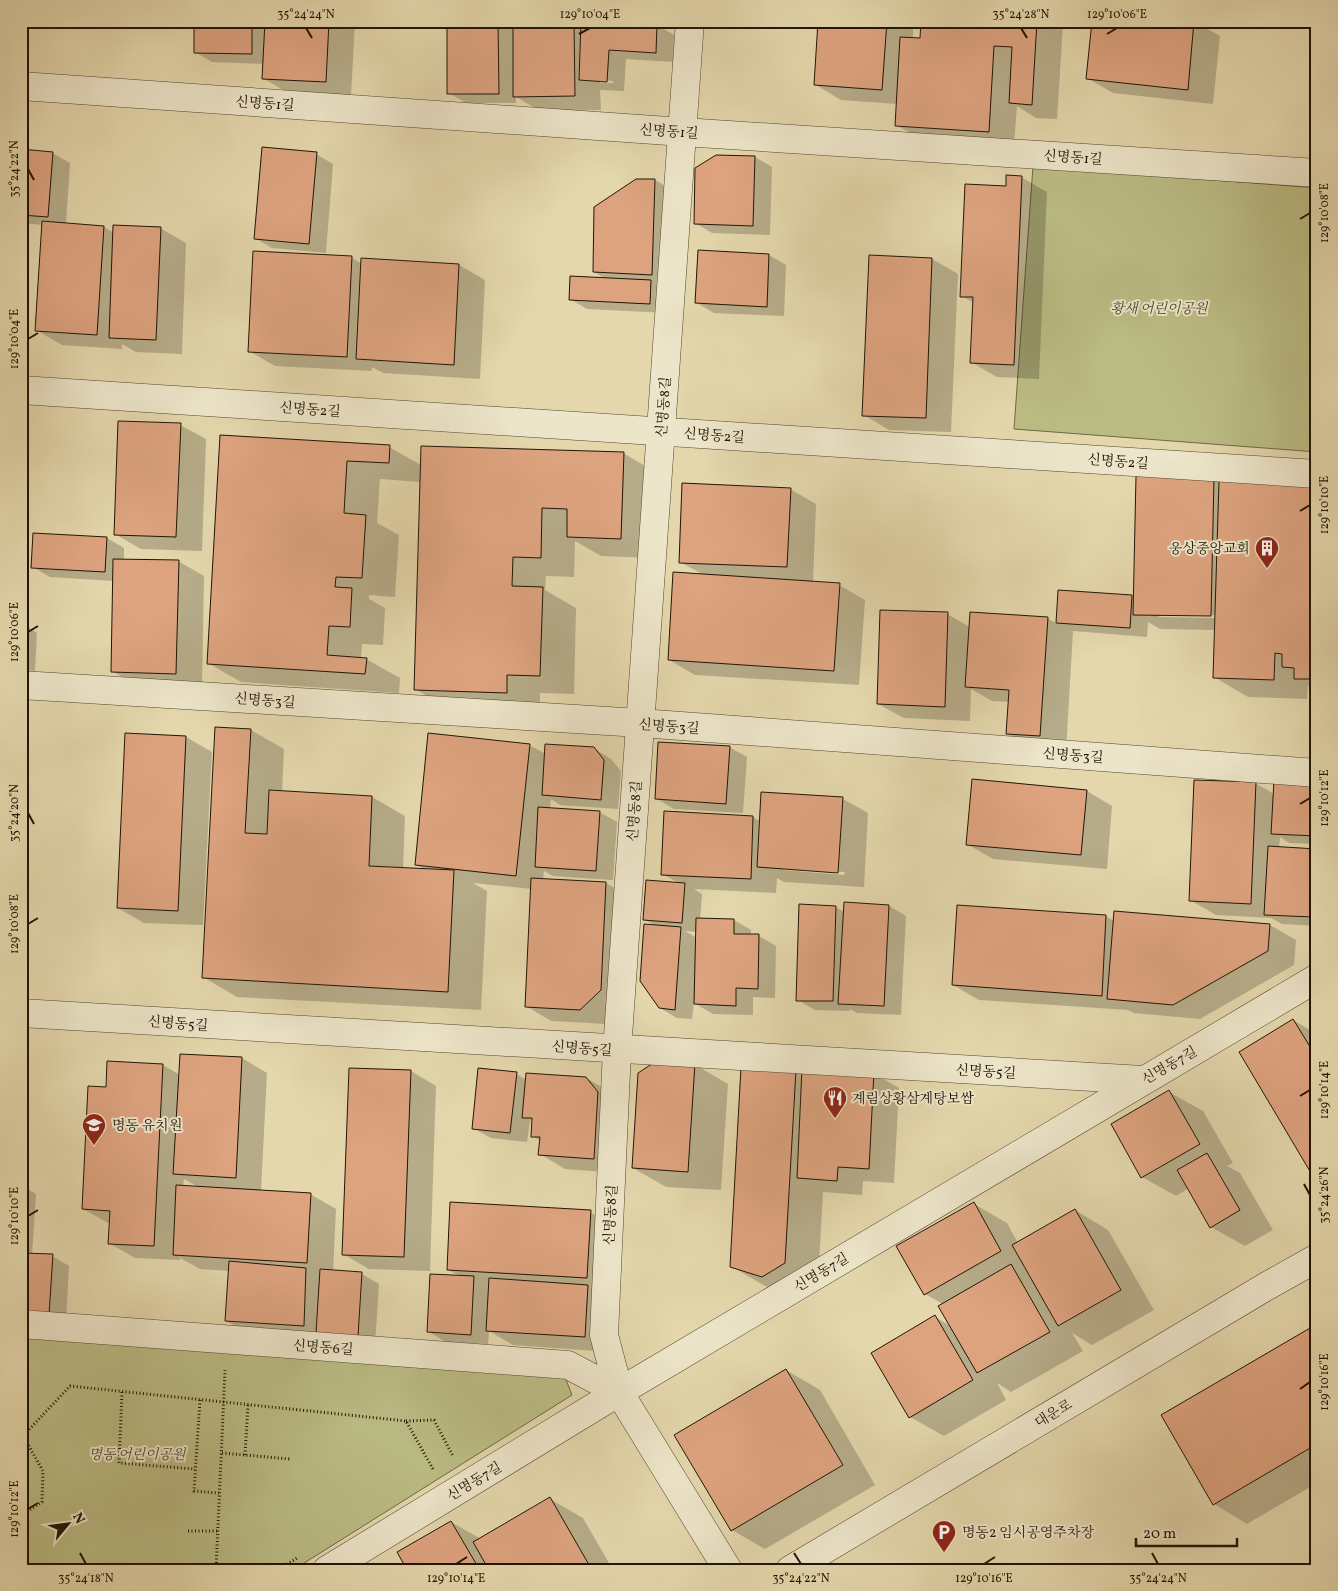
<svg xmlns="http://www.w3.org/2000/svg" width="1338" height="1591" viewBox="0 0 1338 1591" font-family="Vollkorn,'Noto Serif KR',serif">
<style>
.green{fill:#bbbc84;stroke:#6e6844}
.shadow{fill:#0003;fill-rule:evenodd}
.building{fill:#dda37f;stroke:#211405}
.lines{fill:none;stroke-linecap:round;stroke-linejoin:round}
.minor-casing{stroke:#52452f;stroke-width:29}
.path{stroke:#211405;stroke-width:3;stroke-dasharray:1 2.5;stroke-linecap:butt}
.minor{stroke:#ede5c9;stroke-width:28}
.ticks{fill:none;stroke:#211405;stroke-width:2}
.labels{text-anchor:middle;stroke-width:4;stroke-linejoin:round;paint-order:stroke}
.street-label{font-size:14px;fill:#211405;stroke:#ede5c9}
.park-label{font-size:14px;font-style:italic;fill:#4f462b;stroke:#ede5c9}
.poi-label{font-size:14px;fill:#211405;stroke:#ede5c9;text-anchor:start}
.neatline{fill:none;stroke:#211405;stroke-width:2}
.ticks-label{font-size:12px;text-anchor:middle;fill:#211405}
</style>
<rect width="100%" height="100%" fill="#e4d7ac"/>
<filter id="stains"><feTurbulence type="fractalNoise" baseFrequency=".004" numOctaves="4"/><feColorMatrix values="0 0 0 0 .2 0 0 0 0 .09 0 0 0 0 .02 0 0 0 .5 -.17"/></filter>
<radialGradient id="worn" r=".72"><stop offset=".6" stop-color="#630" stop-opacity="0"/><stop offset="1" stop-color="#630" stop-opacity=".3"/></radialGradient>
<!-- green -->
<g class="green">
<path d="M1033 166 1317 188V452L1014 429Z"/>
<path d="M21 1330 563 1372 572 1395 293 1570H21Z"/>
</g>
<!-- shadow -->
<g class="shadow">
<path d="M195 21H355L351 96 288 93 263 78 264 64 212 62 195 52Z"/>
<path d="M448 21H586L657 25 674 35 673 62 626 59 624 91 600 90 601 110 540 111 516 97V103H466L449 93ZM600 80 613 81V83H600Z"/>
<path d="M820 21H902L913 28V39H921L922 21H1057L1063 25 1057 119 1036 118 1017 106 1014 146 922 140 896 125 898 104 841 100 816 85Z"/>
<path d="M1093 21H1194L1220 36 1213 104 1113 93 1087 78Z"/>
<path d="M1221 21H1317V26L1311 24V27L1225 23Z"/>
<path d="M52 153 70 163 66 224 104 227 114 233 160 228 186 243 182 354 136 352 122 344V349L62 345 36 330 43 225 21 223V166Z"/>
<path d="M316 154 333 164 326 253 272 248 255 238Z"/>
<path d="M755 157 772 167 770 235 712 233 695 223Z"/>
<path d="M1021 177 1047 192 1039 379 997 377 971 362 974 303 962 296 1007 188Z"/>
<path d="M636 180H655L672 190 669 284 655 283 668 291 667 313 587 309 570 299 606 279 594 272Z"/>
<path d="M769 255 786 265 784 316 714 313 697 303Z"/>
<path d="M870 256 932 259 958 274 951 432 889 430 864 415Z"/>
<path d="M351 257 362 264 459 265 485 280 480 379 383 373 372 367V371L275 366 249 351Z"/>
<path d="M180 425 206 439 202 551 141 549 115 534Z"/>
<path d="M222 436 389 447 421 465 623 453 657 473 654 558 601 556 575 541 574 577 546 576 545 590 576 608 574 694 540 693V711L449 709 415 689 421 482 380 479 377 523 399 535 395 597 369 595V599L385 608 383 645 362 644 361 659H366L400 678 399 693 241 682 208 663Z"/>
<path d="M1214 479 1219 482 1317 486V691L1308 685 1307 699 1248 697 1214 677 1216 630 1160 629 1148 622 1147 637 1073 631 1066 751 1033 748 1007 734 1010 702 992 701 971 689 970 721 904 718 878 704 947 614 970 627 1047 618 1057 624 1060 591 1132 596 1135 598ZM1159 614 1218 615V618L1159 617Z"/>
<path d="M790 489 816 504 813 583 839 585 865 600 859 685 695 675 669 660 704 575 680 562Z"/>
<path d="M34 534 107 538 124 548V560L178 561 204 576 202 688 138 686 112 671 114 581 50 577 33 567Z"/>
<path d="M21 623 37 633 35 671 21 670Z"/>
<path d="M251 730 284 749 282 792 372 797 405 816 403 869 426 870 416 865 529 745 546 754 593 748 611 759 621 771 618 809 560 805 551 799 550 809 599 812 617 822 613 880 553 876 544 871 543 880 606 883 632 898 606 1024 551 1021 526 1006 532 889 473 883 487 891 481 1010 237 997 203 977Z"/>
<path d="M186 737 212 752 203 925 144 923 118 908Z"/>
<path d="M729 747 747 757 743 813 674 809 657 799Z"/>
<path d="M1255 783 1274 794 1317 783V844L1289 843 1280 837 1279 848 1317 850V926L1282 924 1271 918 1216 915 1190 900Z"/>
<path d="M1087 791 1112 806 1107 869 993 859 967 844Z"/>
<path d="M843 799 868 813 864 887 784 882 777 878 776 893 694 889 702 894 700 920H734L751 930V936H759L776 946 775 998 753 997V1015L713 1014 694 1003 692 1019 677 1018 660 1008 657 927 644 919 679 883 662 874 753 817 761 822ZM783 868 845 872 844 875 783 870ZM685 931 697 932V938Z"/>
<path d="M889 906 906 916 901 1015 857 1013 850 1009V1011L815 1010 798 1000 835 907 845 912Z"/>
<path d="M959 906 1106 916 1114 921 1270 925 1296 940 1294 965 1200 1019 1134 1013 1128 1010 979 1000 953 985Z"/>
<path d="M1293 1020 1317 1034V1178L1315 1177Z"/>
<path d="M242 1058 267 1073 261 1191 310 1194 336 1209 333 1272 362 1274 379 1284 375 1345 243 1330 226 1321 230 1271 200 1269 180 1258V1260L135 1258 109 1243 110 1224 83 1209 107 1088 108 1062 163 1065 180 1075ZM184 1179 200 1188 183 1187Z"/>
<path d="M694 1064 728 1084 721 1190 666 1187 633 1168Z"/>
<path d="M411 1071 436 1086 430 1271 369 1269 343 1254Z"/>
<path d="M795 1071 803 1076 873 1073 899 1088 894 1183 863 1181 862 1195 823 1192 818 1282 796 1296 765 1286 731 1266Z"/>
<path d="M516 1074 527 1080 586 1078 612 1093 619 1173 565 1169 540 1154 541 1141 532 1136 533 1122 530 1120 527 1142 491 1138 473 1128Z"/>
<path d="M1169 1092 1203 1111 1233 1163 1227 1166 1240 1173 1273 1230 1245 1246 1211 1227 1189 1188 1176 1196 1142 1177Z"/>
<path d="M21 1185 36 1194 32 1255 52 1256 69 1266 66 1324 21 1318Z"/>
<path d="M974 1204 1007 1223 1018 1243 1075 1210 1108 1230 1154 1310 1092 1345 1072 1333 1083 1351 1011 1392 997 1383 1006 1400 944 1436 910 1417 935 1317 951 1326 943 1304 925 1294Z"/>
<path d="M590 1212 616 1226 610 1352 513 1345 489 1331 488 1344 446 1342 429 1332 460 1276 448 1270Z"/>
<path d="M1317 1325V1483L1247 1524 1214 1504 1162 1416Z"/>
<path d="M786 1370 820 1390 875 1485 765 1549 732 1530Z"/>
<path d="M550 1499 583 1518 613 1570H408L451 1522 481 1539Z"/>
</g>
<!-- building -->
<g class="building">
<path d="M194 21H252V54L194 53Z"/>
<path d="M265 21H329L326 82 262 79Z"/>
<path d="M447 21H498L499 94H447Z"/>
<path d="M513 21H574L575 96 513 97Z"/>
<path d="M581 21 657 24 656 53 609 50 607 82 579 80Z"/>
<path d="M818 21H887L882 90 814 85Z"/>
<path d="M921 21H1037L1032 105 1009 103 1012 47 994 46 989 132 895 126 900 37 920 38Z"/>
<path d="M1092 21H1194L1188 90 1086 79Z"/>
<path d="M262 147 317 152 309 244 254 239Z"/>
<path d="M21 149 53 152 48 217 21 215Z"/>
<path d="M716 155 755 156 753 226 694 224 695 168Z"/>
<path d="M1006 175 1022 176 1014 365 970 363 973 297H960L965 184 1006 186Z"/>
<path d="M636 179H655L652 275 593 272 594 207Z"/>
<path d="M42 221 104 226 97 335 35 331Z"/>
<path d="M113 225 161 227 156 340 109 338Z"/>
<path d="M698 250 769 254 767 307 695 303Z"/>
<path d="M253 251 352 256 347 357 248 352Z"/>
<path d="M869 255 932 258 926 418 862 416Z"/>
<path d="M361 258 459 264 454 365 356 359Z"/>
<path d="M570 276 651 280 650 304 569 300Z"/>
<path d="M118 421 181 423 176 537 114 535Z"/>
<path d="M220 435 390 445 389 463 347 461 344 513 366 515 362 578 336 577 335 587 352 588 350 627 329 626 327 655 367 658 365 674 207 664Z"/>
<path d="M421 446 624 452 621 539 567 537V509L542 508 541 558 513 557 512 586 543 587 540 676 507 675V693L414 690Z"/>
<path d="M1136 476 1214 478 1211 616 1133 615Z"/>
<path d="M1219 481 1317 484V679H1294V668L1282 667V654L1275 653 1274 680 1213 678Z"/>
<path d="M682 483 791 488 787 567 679 563Z"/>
<path d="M33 533 107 537 105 572 31 568Z"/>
<path d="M113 559 179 560 176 674 111 672Z"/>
<path d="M673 572 840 583 834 671 668 660Z"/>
<path d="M1058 590 1132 595 1130 628 1056 623Z"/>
<path d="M880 610 948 612 945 707 877 704Z"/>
<path d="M970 612 1048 617 1040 736 1006 734 1009 690 965 687Z"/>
<path d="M215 727 251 729 245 833 267 834 269 790 372 796 369 866 454 870 448 992 202 978Z"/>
<path d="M125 733 186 736 178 911 117 908Z"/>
<path d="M428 733 530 744 516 876 415 865Z"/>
<path d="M658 742 730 746 726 804 655 799Z"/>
<path d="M545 744 594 747 604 760 601 800 542 795Z"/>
<path d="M972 779 1087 790 1081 855 966 845Z"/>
<path d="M1194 780 1256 782 1251 904 1189 901Z"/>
<path d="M1274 780 1317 782V836L1271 834Z"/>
<path d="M761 792 843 797 838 873 757 867Z"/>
<path d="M538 807 600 811 596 871 535 867Z"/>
<path d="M664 811 753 816 751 879 661 875Z"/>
<path d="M1268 846 1317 849V913L1313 917 1264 915Z"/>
<path d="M531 878 606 882 601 990 580 1010 525 1007Z"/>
<path d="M646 880 685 883 682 923 643 920Z"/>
<path d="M844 902 889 905 884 1006 838 1004Z"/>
<path d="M799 904 836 906 833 1001H796Z"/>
<path d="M957 905 1106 915 1102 996 952 985Z"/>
<path d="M1114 911 1270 924 1268 951 1173 1005 1107 999Z"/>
<path d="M696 918 734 919V934H759L758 989 736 988V1006L694 1004Z"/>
<path d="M644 924 681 927 675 1010 659 1008 640 981Z"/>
<path d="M1293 1019 1317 1058V1177L1314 1178 1239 1052Z"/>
<path d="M180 1054 242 1057 236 1178 173 1174Z"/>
<path d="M658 1060 695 1063 688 1172 632 1168 638 1073Z"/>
<path d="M107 1061 163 1064 154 1246 108 1244 110 1211 82 1209 88 1086 106 1087Z"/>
<path d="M741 1067 796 1070 785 1263 762 1277 730 1267Z"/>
<path d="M349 1068 411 1070 404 1257 342 1255Z"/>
<path d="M478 1068 517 1072 510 1133 472 1129Z"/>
<path d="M802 1068 874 1071 869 1169 838 1167 837 1181 797 1178Z"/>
<path d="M526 1073 586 1077 598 1092 594 1159 538 1155 540 1137H531L532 1118H522Z"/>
<path d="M1169 1090 1200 1144 1141 1178 1111 1124Z"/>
<path d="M1207 1153 1240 1210 1210 1228 1177 1170Z"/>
<path d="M176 1185 311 1193 307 1263 173 1255Z"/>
<path d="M450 1202 591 1210 587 1278 447 1270Z"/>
<path d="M974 1202 1001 1251 924 1295 896 1246Z"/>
<path d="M1075 1209 1121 1290 1058 1326 1012 1245Z"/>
<path d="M21 1253 53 1254 49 1315 21 1313Z"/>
<path d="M229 1261 306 1268 304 1326 225 1321Z"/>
<path d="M1011 1264 1050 1332 977 1373 938 1306Z"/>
<path d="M320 1269 362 1272 358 1336 316 1333Z"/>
<path d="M430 1274 474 1276 471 1335 427 1332Z"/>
<path d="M489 1278 588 1285 585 1337 486 1331Z"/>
<path d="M935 1315 973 1380 909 1418 871 1353Z"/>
<path d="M1317 1324V1444L1213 1505 1161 1415Z"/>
<path d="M786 1369 843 1465 731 1531 674 1435Z"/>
<path d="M550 1497 592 1570H489L473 1542Z"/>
<path d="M451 1521 478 1567 473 1570H407L397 1552Z"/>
</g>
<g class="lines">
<!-- minor casing -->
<g class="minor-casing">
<g id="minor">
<path d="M690 21 617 1050 604 1335 619 1392 728 1570"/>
<path d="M21 86 683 132 1317 173"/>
<path d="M21 390 1317 474"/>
<path d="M21 685 640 723 1317 773"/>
<path d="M21 1013 1143 1080"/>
<path d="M21 1324 568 1365 619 1392"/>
<path d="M327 1570 619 1392 1317 978"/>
<path d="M790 1570 1267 1286 1317 1258"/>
</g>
</g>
<!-- path -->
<g class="path">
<path d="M122 1392 119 1463 195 1469"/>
<path d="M200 1400 194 1491 219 1493"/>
<path d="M406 1421 434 1420 453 1456"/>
<path d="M222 1453 290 1459"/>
<path d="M245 1455 248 1405"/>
<path d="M21 1515 42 1502 43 1471 23 1436 70 1386 406 1421 433 1469"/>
<path d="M188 1531H217"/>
<path d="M216 1570 225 1370"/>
<path d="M278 1570 297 1558"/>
</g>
<!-- minor -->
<use href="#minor" class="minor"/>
</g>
<!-- ticks -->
<path class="ticks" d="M306 28 312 38M1021 28 1027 38M579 34 590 28M1107 34 1117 28M28 169 34 180M1300 219 1310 213M28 339 38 333M1300 511 1310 505M28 632 38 626M1300 804 1310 798M28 813 34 824M28 924 38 918M1300 1096 1310 1090M1304 1184 1310 1195M28 1216 38 1210M1300 1389 1310 1382M28 1509 38 1503M80 1553 86 1564M794 1553 801 1564M1152 1553 1158 1564M456 1564 467 1557M984 1564 995 1557"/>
<!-- icons -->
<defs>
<g id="building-pin" transform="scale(1.25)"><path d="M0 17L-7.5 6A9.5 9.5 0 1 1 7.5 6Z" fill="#8f2418" stroke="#ede5c9"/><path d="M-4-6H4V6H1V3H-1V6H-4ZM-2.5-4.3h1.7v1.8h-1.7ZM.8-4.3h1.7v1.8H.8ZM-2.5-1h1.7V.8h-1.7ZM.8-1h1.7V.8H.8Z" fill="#fff"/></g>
<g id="restaurant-pin" transform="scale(1.25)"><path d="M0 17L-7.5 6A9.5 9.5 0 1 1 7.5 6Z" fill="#8f2418" stroke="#ede5c9"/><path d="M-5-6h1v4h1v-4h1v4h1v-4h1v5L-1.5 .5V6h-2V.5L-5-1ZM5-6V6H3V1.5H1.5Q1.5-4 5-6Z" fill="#fff"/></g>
<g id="school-pin" transform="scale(1.25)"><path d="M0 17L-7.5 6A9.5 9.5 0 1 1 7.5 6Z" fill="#8f2418" stroke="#ede5c9"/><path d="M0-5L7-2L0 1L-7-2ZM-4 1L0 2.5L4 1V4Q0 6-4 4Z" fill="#fff"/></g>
<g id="parking-pin" transform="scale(1.25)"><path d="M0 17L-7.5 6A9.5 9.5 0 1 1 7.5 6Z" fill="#8f2418" stroke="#ede5c9"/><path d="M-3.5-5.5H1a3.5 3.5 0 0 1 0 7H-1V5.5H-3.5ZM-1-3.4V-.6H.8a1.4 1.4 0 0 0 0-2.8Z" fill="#fff"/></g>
</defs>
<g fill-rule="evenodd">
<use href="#building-pin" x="1267" y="548"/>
<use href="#restaurant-pin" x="835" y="1098"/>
<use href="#school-pin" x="94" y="1125"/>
<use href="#parking-pin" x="944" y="1532"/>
</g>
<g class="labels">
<!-- street labels -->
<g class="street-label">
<text transform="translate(265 103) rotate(4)" y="5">신명동1길</text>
<text transform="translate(669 131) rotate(4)" y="5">신명동1길</text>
<text transform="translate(1073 157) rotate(4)" y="5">신명동1길</text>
<text transform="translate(663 407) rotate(-86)" y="5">신명동8길</text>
<text transform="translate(310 409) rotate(4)" y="5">신명동2길</text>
<text transform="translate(714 435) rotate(4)" y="5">신명동2길</text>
<text transform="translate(1118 461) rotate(4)" y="5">신명동2길</text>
<text transform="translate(265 700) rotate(4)" y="5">신명동3길</text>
<text transform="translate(669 726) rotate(4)" y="5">신명동3길</text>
<text transform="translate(1073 755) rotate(4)" y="5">신명동3길</text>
<text transform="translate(634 811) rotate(-86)" y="5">신명동8길</text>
<text transform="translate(178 1023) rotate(4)" y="5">신명동5길</text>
<text transform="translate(582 1048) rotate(4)" y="5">신명동5길</text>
<text transform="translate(1169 1065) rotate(-30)" y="5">신명동7길</text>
<text transform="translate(986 1071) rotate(3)" y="5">신명동5길</text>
<text transform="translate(610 1215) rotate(-87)" y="5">신명동8길</text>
<text transform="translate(821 1272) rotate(-31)" y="5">신명동7길</text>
<text transform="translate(323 1347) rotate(4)" y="5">신명동6길</text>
<text transform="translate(1053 1413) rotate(-31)" y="5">대운로</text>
<text transform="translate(474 1481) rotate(-31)" y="5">신명동7길</text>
</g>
<!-- park labels -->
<g class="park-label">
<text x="1159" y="313">황새 어린이공원</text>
<text x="137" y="1459">명동 어린이공원</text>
</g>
<!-- poi labels -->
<g class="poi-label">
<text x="1250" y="553" text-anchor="end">웅상중앙교회</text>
<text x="852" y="1103">계림상황삼계탕보쌈</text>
<text x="112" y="1130">명동 유치원</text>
<text x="962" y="1537">명동2 임시공영주차장</text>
</g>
</g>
<!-- margin -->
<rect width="1338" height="1591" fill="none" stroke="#e4d7ac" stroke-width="55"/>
<!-- north arrow -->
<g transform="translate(68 1524) rotate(61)" stroke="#ede5c9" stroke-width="4" paint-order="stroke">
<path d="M0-4L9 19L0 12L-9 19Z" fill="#211405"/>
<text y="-8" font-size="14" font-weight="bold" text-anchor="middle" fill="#211405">N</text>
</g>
<!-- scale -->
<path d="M1136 1538v8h101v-8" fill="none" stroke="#211405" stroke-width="2.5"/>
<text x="1143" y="1538" font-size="15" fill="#211405" stroke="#ede5c9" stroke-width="4" paint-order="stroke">20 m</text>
<rect x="28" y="28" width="1282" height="1536" class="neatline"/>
<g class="ticks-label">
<text x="306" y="18">35°24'24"N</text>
<text x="590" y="18">129°10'04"E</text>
<text x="1021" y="18">35°24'28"N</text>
<text x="1117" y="18">129°10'06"E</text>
<text transform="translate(14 169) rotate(-90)" y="4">35°24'22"N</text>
<text transform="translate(1324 213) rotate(-90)" y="4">129°10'08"E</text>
<text transform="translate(14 339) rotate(-90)" y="4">129°10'04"E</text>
<text transform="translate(1324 505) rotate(-90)" y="4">129°10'10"E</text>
<text transform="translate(14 632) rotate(-90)" y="4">129°10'06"E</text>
<text transform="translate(1324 798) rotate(-90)" y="4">129°10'12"E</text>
<text transform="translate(14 813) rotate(-90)" y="4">35°24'20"N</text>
<text transform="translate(14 924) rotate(-90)" y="4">129°10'08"E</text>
<text transform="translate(1324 1090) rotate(-90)" y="4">129°10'14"E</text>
<text transform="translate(1324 1195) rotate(-90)" y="4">35°24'26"N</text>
<text transform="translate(14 1216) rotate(-90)" y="4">129°10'10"E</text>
<text transform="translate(1324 1382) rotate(-90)" y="4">129°10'16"E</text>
<text transform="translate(14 1509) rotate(-90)" y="4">129°10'12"E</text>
<text x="86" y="1582">35°24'18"N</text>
<text x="456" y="1582">129°10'14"E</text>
<text x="801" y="1582">35°24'22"N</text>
<text x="984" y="1582">129°10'16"E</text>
<text x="1158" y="1582">35°24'24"N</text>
</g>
<rect width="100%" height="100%" filter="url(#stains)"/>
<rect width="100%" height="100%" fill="url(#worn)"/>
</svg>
